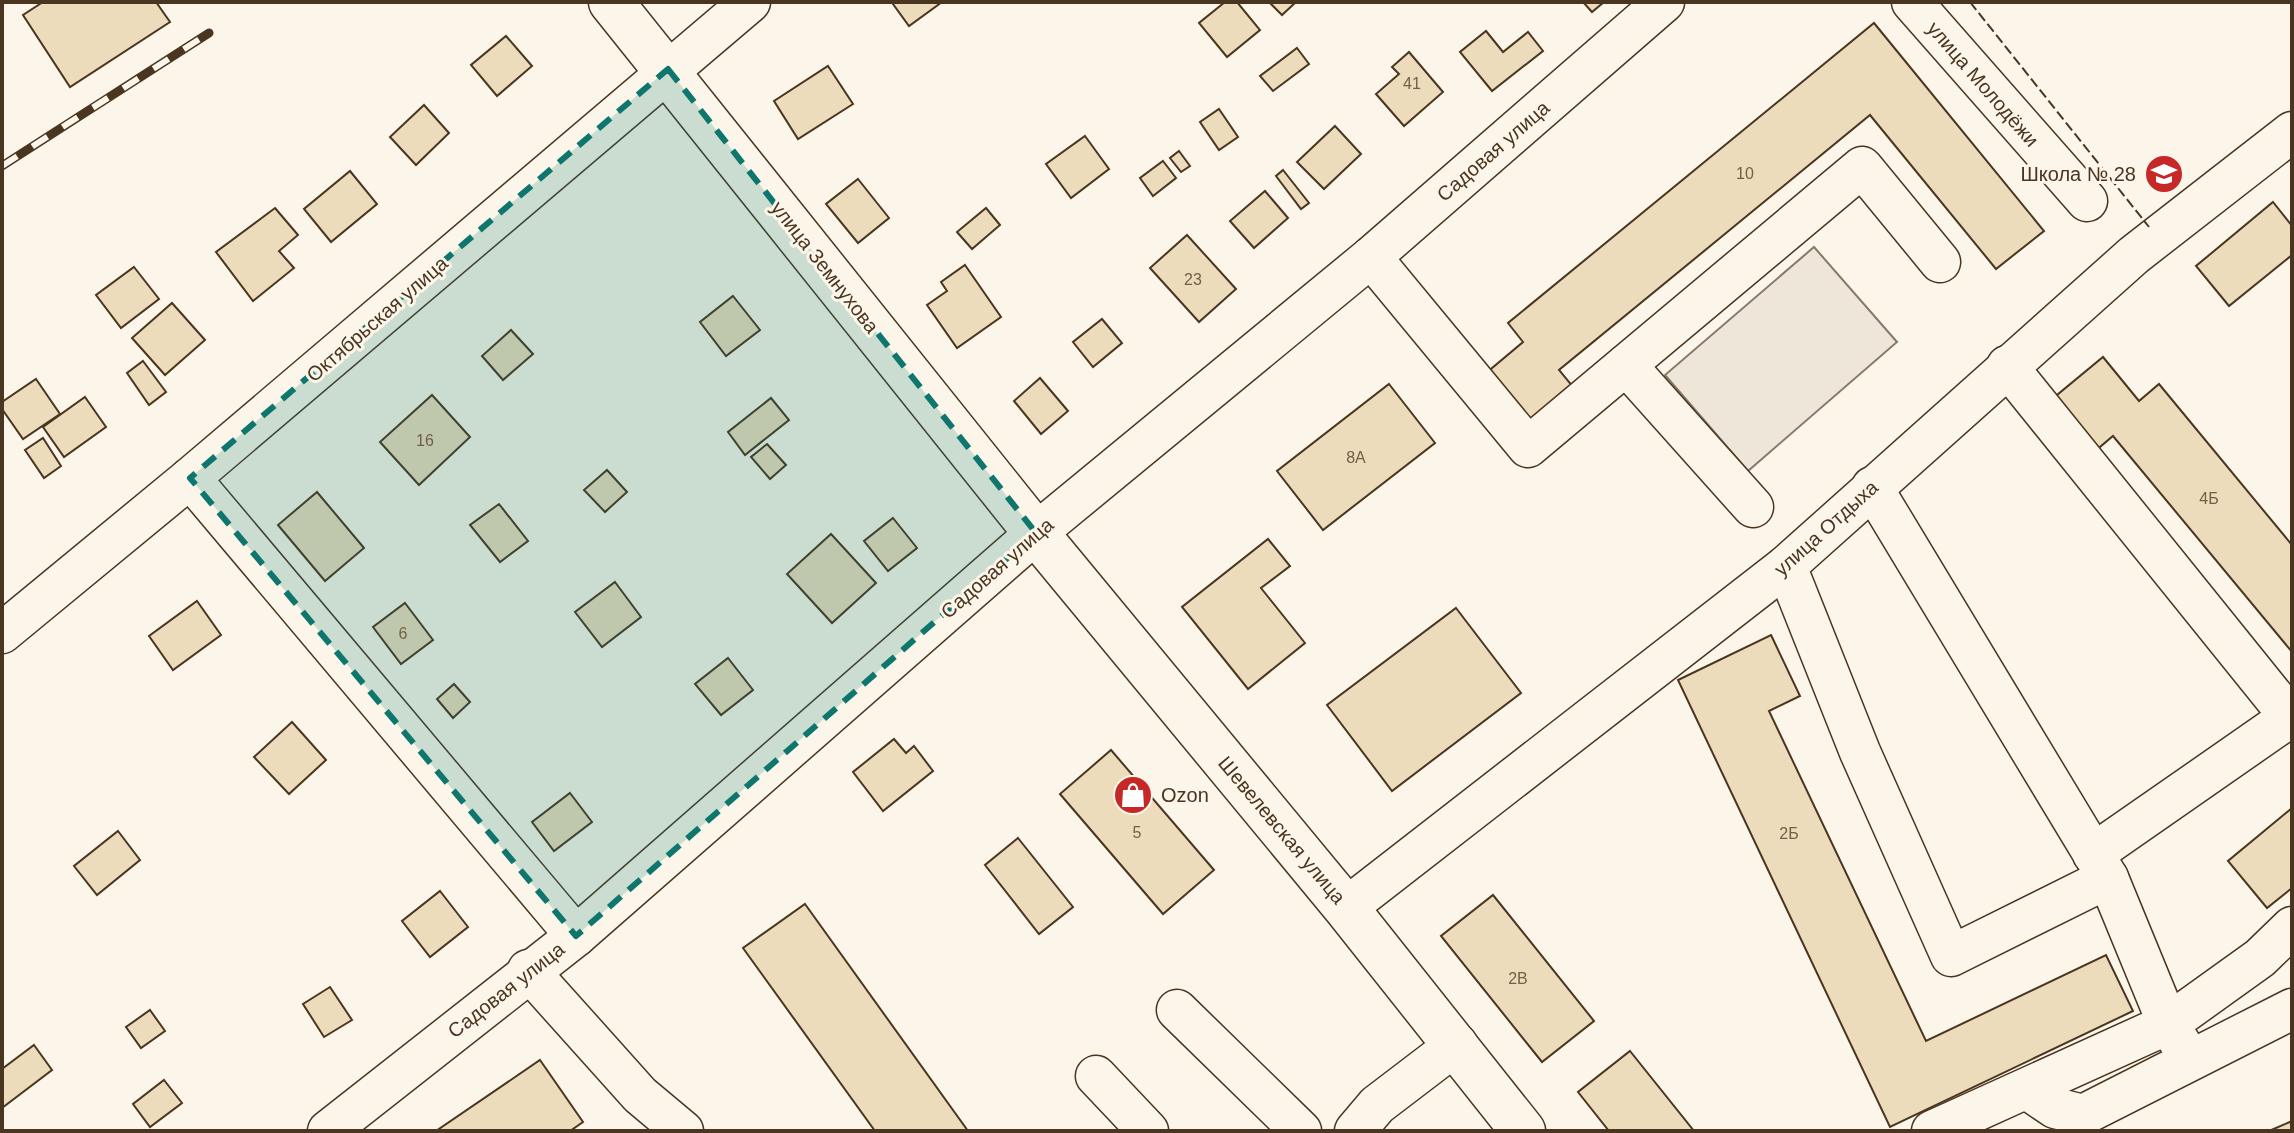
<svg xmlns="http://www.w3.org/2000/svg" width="2294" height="1133" viewBox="0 0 2294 1133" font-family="Arial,sans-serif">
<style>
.green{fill:#ede6d9;stroke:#887966;stroke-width:2}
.building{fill:#ecdcbc;stroke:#4a3520;stroke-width:2}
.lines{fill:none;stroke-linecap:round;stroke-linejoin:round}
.minor-casing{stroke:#4a3520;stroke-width:43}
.major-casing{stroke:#4a3520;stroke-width:47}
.minor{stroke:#fbf6e9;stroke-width:40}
.major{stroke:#fbf6e9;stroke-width:44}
.rail-casing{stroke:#4a3520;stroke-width:9}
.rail{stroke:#fbf6e9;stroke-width:6;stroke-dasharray:18;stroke-linecap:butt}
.fence{stroke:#4a3520;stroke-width:2;stroke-dasharray:10 4;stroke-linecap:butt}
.marked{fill:#0f766e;fill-opacity:0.2;stroke:#0f766e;stroke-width:6;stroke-dasharray:16 10;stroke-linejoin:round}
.labels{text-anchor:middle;stroke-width:6;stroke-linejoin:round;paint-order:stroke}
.number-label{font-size:16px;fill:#725f47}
.street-label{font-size:20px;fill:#4a3520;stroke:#fbf6e9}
.poi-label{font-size:20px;fill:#4a3520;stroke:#fbf6e9;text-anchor:end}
</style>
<rect width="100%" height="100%" fill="#fbf6e9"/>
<!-- green -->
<path class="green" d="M1814 247 1897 342 1748 471 1665 375Z"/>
<!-- building -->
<g class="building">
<path d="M43 2H156L170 22 70 87 23 15Z"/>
<path d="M896 2H942L909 26 893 4Z"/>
<path d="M1225 2H1237L1260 30 1227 57 1199 23Z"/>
<path d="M1269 2H1296L1282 15Z"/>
<path d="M1583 2H1604L1592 12Z"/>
<path d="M1874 23 2044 231 1996 269 1870 115 1559 370 1574 388 1528 426 1485 374 1523 342 1508 323Z"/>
<path d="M1486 31 1503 52 1528 32 1543 51 1492 91 1460 52Z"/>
<path d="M506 36 532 66 497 96 471 65Z"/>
<path d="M1297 48 1309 64 1273 91 1260 76Z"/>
<path d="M1409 52 1443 92 1404 126 1376 94 1399 74 1392 67Z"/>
<path d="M828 66 853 104 798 139 774 101Z"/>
<path d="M424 105 449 133 416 165 390 137Z"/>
<path d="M1219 109 1238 137 1219 150 1200 122Z"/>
<path d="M1335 126 1361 154 1324 189 1297 162Z"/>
<path d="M1085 136 1109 169 1071 198 1046 164Z"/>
<path d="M1179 151 1190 166 1181 172 1170 158Z"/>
<path d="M1163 161 1176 178 1153 196 1140 178Z"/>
<path d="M1283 170 1309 203 1301 209 1276 176Z"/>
<path d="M350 171 377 204 331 242 304 209Z"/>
<path d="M858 179 889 218 858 243 826 204Z"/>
<path d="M1265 191 1288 218 1254 248 1230 221Z"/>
<path d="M2273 202 2292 226V255L2229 306 2196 266Z"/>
<path d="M275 208 298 235 279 251 294 268 253 301 216 252Z"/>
<path d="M986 208 1000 225 972 249 957 232Z"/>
<path d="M1187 235 1236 289 1199 322 1150 268Z"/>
<path d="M965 265 1001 317 957 348 927 305 947 291 941 282Z"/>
<path d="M134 267 159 299 121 328 96 295Z"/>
<path d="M733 296 760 330 726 356 700 322Z"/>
<path d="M172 303 205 340 165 375 132 338Z"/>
<path d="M1102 319 1122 343 1093 367 1073 342Z"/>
<path d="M511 330 533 354 503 380 482 356Z"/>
<path d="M2103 357 2139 401 2159 384 2292 545V652L2113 436 2094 452 2051 400Z"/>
<path d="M143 361 166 392 149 405 127 373Z"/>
<path d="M1040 378 1068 411 1041 434 1014 401Z"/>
<path d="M36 379 60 414 23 439 2 409V402Z"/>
<path d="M1389 384 1435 443 1323 530 1277 471Z"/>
<path d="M432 395 470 437 419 485 380 442Z"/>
<path d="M85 397 106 427 64 457 43 427Z"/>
<path d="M771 398 789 420 745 455 728 432Z"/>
<path d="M43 438 61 466 44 478 25 450Z"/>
<path d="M767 444 786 465 770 479 751 457Z"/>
<path d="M607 470 627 492 605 512 584 490Z"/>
<path d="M317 492 364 548 325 581 278 525Z"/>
<path d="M499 504 528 541 500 562 470 525Z"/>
<path d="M893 518 917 548 888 571 864 541Z"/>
<path d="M831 534 876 583 832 623 787 574Z"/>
<path d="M1268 539 1290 566 1261 588 1305 643 1248 689 1182 607Z"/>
<path d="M615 582 641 617 602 647 575 612Z"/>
<path d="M197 601 221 635 173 670 149 636Z"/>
<path d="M405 603 433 640 401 664 373 627Z"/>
<path d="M1456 608 1521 693 1392 791 1327 705Z"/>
<path d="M1771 635 1800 696 1769 711 1926 1041 2106 955 2133 1011 1890 1127 1678 680Z"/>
<path d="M728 658 753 690 721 715 695 684Z"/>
<path d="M454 684 470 702 453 718 437 699Z"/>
<path d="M292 722 326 760 289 794 254 757Z"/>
<path d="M894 739 906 753 914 746 933 771 883 811 853 772Z"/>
<path d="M1111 750 1214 870 1163 914 1060 794Z"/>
<path d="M570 793 592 822 554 851 532 822Z"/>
<path d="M2292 808V888L2267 908 2228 861Z"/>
<path d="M118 831 140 860 97 895 74 866Z"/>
<path d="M1018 838 1073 907 1039 934 985 865Z"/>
<path d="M440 891 468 927 430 957 402 921Z"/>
<path d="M1493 895 1594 1021 1542 1062 1441 936Z"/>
<path d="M805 904 968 1131H875L743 948Z"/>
<path d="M330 987 352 1020 324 1037 303 1004Z"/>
<path d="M150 1010 165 1031 141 1048 126 1027Z"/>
<path d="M34 1045 52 1070 2 1108V1069Z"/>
<path d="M1630 1051 1694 1131H1609L1578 1092Z"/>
<path d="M540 1060 583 1122 570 1131H436Z"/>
<path d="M164 1080 182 1103 150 1127 133 1104Z"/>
<path d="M2292 1121V1131H2269Z"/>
</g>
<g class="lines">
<!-- minor casing -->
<g class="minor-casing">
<g id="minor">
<path d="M1912 2 2087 201"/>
<path d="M1371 257 1528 447 1862 167 1940 262"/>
<path d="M1626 365 1753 507"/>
<path d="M2007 366 2290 717 2093 854"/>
<path d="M190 478 576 936"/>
<path d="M1872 487 2108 878 2168 1024 2191 1060"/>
<path d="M1786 566 1860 752 1951 956 2108 878"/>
<path d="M2 633 190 478 750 2"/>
<path d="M1346 908 1786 566 2134 255 2292 132"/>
<path d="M528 970 640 1095 683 1131"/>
<path d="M1177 1010 1301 1131"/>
<path d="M1096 1076 1148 1131"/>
<path d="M2027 1089 2055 1108 2083 1115 2292 1009"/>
<path d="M328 1131 576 936 1036 533 1371 257 1664 2"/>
<path d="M1355 1131 1377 1105 1457 1044"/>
<path d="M1932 1131 2168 1024 2260 958 2292 927"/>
</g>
</g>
<!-- major casing -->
<g class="major-casing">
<path id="major" d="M611 2 1036 533 1346 908 1523 1131"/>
</g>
<!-- minor -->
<use href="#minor" class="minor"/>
<!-- major -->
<use href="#major" class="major"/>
<!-- rail casing -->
<g class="rail-casing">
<path id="rail" d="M2 166 209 33"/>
</g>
<!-- rail -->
<use href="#rail" class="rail"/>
<!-- fence -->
<path class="fence" d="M1970 2 2149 227"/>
</g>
<!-- marked area -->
<path class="marked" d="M668 69 1036 533 576 936 190 478Z"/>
<!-- icons -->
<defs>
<g id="school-disc" transform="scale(2)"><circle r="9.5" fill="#c62828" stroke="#fbf6e9"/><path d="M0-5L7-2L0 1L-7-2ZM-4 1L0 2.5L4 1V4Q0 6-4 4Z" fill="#fff"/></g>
<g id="shop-disc" transform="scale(2)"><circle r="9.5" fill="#c62828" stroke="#fbf6e9"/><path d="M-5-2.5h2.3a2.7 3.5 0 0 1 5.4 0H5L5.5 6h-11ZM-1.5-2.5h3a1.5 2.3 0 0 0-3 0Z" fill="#fff"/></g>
</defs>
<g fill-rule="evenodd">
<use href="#school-disc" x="2164" y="174"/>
<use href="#shop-disc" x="1133" y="795"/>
</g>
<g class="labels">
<!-- number labels -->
<g class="number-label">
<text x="1412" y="89">41</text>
<text x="1745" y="179">10</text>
<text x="1193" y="285">23</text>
<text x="425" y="446">16</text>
<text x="1356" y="463">8А</text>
<text x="2209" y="504">4Б</text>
<text x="403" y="639">6</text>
<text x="1137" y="838">5</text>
<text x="1789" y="839">2Б</text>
<text x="1518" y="984">2В</text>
</g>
<!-- street labels -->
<g class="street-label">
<text transform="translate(1983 84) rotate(49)" y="7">улица Молодёжи</text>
<text transform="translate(1493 151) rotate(-41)" y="7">Садовая улица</text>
<text transform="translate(825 267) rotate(52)" y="7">улица Земнухова</text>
<text transform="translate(377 319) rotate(-41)" y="7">Октябрьская улица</text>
<text transform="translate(1826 528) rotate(-42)" y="7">улица Отдыха</text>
<text transform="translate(997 568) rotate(-41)" y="7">Садовая улица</text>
<text transform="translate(1282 830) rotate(50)" y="7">Шевелевская улица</text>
<text transform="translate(506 990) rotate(-38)" y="7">Садовая улица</text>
</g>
<!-- poi labels -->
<g class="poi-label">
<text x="2136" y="181">Школа № 28</text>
<text x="1161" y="802" text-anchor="start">Ozon</text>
</g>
</g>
<!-- border -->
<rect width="2294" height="1133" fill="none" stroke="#4a3520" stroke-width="8"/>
</svg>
